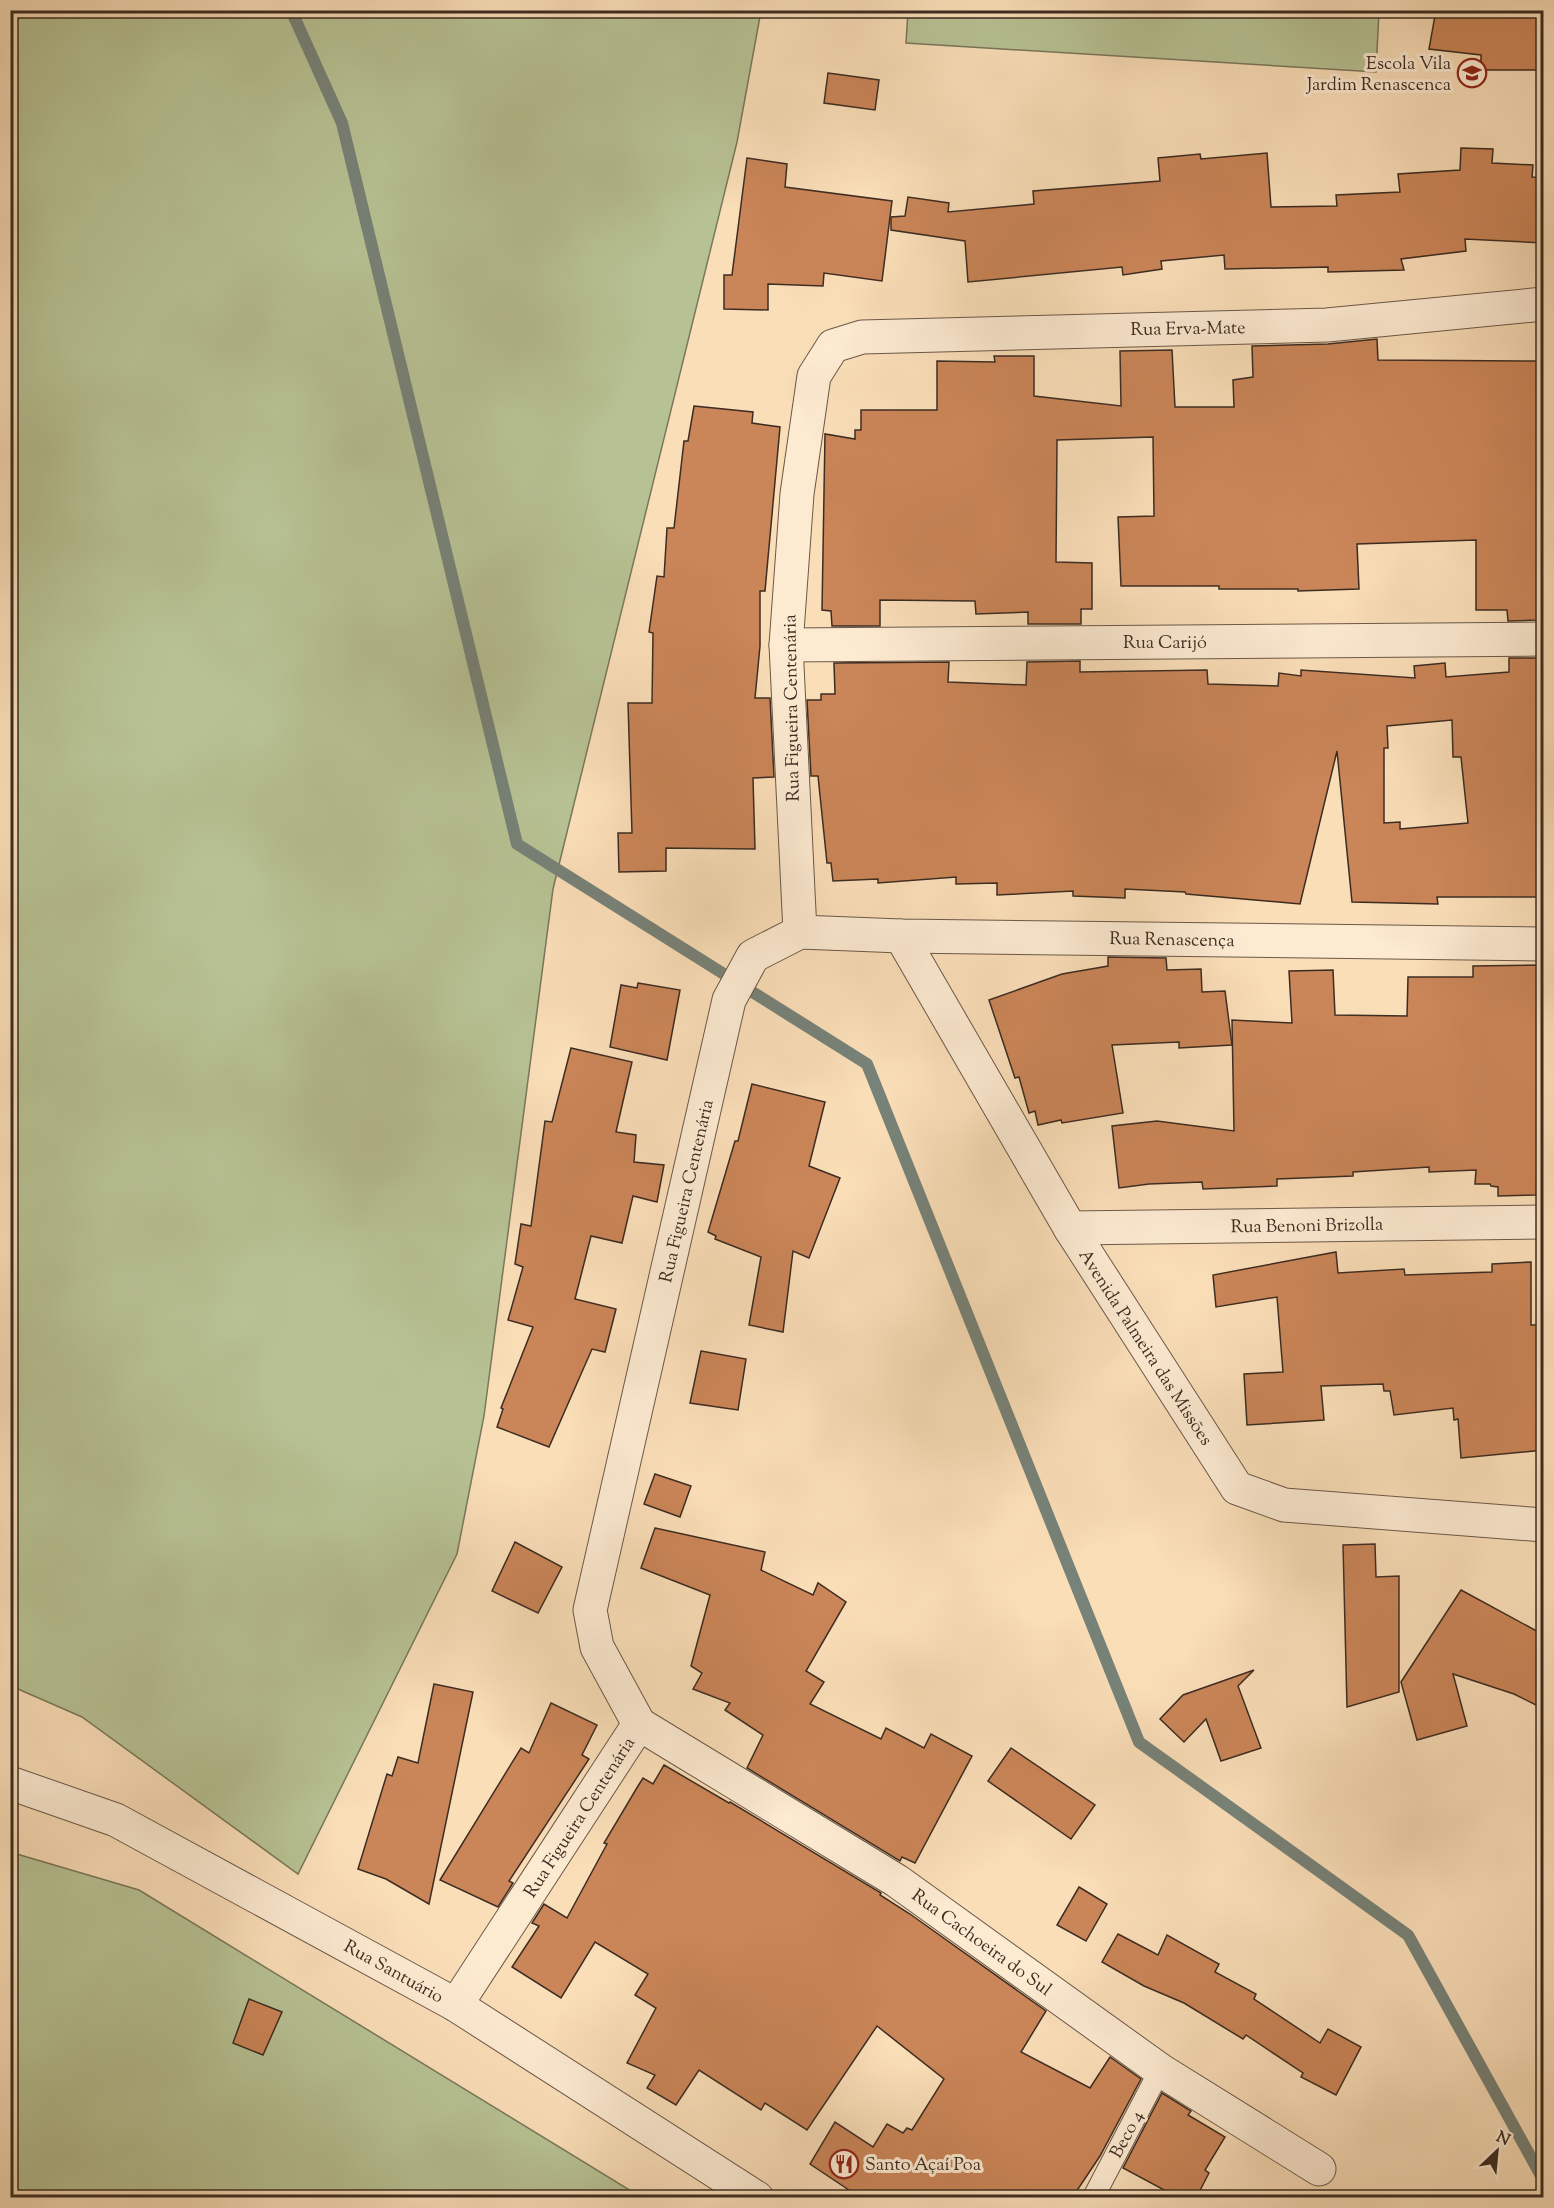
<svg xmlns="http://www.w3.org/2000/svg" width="1554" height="2208" viewBox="0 0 1554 2208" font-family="'Sorts Mill Goudy',serif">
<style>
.green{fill:#b7c294;stroke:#7a775b;stroke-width:1.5}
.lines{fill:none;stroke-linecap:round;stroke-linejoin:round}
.stream{stroke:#778278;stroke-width:12}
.building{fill:#ca8558;stroke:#3d2c22;stroke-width:1.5;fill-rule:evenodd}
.service-casing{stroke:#6c5848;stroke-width:23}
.minor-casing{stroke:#6c5848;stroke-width:35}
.tertiary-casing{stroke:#6c5848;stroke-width:35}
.service{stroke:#fcead1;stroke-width:21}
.minor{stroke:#fcead1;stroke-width:33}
.tertiary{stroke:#fcead1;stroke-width:33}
.labels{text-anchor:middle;stroke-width:6;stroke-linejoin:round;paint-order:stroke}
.poi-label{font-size:18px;fill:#3d2c22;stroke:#fcead1;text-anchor:end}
.street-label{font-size:18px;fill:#3d2c22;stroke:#fcead1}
</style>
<rect width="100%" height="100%" fill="#fadeb8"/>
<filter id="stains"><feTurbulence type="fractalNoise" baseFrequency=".00333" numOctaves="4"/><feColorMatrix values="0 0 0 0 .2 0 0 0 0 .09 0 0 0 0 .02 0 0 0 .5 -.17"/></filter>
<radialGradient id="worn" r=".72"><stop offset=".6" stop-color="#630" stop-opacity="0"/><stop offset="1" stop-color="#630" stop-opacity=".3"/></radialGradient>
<!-- green -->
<g class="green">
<path d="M11 10 761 11 737 142 553 889 484 1416 457 1554 298 1874 82 1717 11 1686Z"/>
<path d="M908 10 1379 11 1376 72 906 43Z"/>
<path d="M10 1852 139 1890 641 2197H11Z"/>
</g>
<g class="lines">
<!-- stream -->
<path class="stream" d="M291 10 342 123 517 844 867 1064 1139 1742 1408 1935 1544 2181"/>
</g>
<!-- building -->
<g class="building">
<path d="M1436 10 1544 12V70H1481V55L1429 49Z"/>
<path d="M828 73 879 80 875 110 824 103Z"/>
<path d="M1461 148 1493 149 1492 163 1533 165 1532 177 1544 178V243L1465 239 1466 251 1401 259 1404 270 1328 272V267L1225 269 1224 255 1161 261 1162 269 1123 275 1122 267 968 282 965 241 891 230V217L905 216 908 197 949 203 948 212 1034 204 1033 191 1160 181 1158 158 1200 154 1201 159 1267 153 1271 207 1337 206 1336 195 1400 192 1398 174 1460 170Z"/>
<path d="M747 158 787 164 785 187 892 201 882 281 824 273 823 286 768 284V310L724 309V275H732Z"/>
<path d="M1377 339 1378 360 1544 361V607H1537V620L1508 621 1507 610H1476V540L1357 544 1359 589 1298 591V589H1219V586H1121L1118 517 1154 516 1153 437 1057 440 1056 562 1092 563V609H1081V624H1028V612L976 614 975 601 880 600V626H832L831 611 822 610 825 434 855 439V430H861V410H937V361L995 362 994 356H1034V396L1121 406 1120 351 1172 350 1175 407H1234L1233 380 1253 377 1252 346 1328 344Z"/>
<path d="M694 406 753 412 752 423 780 427 765 591H760V646L755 698H770L774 777 753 778 755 849 666 848V871L619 872 618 833H632L628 703H652L653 633 649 632 657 576 664 577 667 528H674L684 441H688Z"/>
<path d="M1509 658H1537L1539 701H1544V897H1437L1438 904 1352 902 1337 751 1300 904 1186 894 1185 892 1125 889V898L1073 896V891L997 895V883L956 884V877L878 883V879L833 881 831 863H827L818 776H811L807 700H821V694H835L834 663 949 662 948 682 1026 685 1027 662 1080 661V672L1207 670 1208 684 1278 686 1279 673 1301 676V670L1415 678 1414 666 1445 663 1446 677 1509 672ZM1452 720 1453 757H1461L1468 823 1400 829V822L1384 823V748H1388L1387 726Z"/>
<path d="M1108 957 1166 958 1167 970 1201 969 1202 992 1225 991 1232 1045 1179 1048V1042L1112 1045 1123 1113 1062 1123 1061 1120 1038 1125 1035 1111 1029 1113 1019 1077 1015 1078 989 1000 1062 974 1108 966Z"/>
<path d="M1544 965V1173H1537L1536 1195 1498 1196V1187L1491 1186 1490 1184H1475L1476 1170 1429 1172V1167L1353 1172V1176L1277 1179V1186L1203 1189 1202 1182 1149 1184 1119 1188 1112 1126 1157 1121 1234 1131 1232 1020 1292 1023 1289 971 1333 970 1335 1015 1407 1016 1408 977H1473V966Z"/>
<path d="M638 983 680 990 667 1060 610 1047 621 985 637 988Z"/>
<path d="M571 1048 632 1062 616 1132 636 1135 634 1162 664 1165 657 1202 633 1196 622 1243 591 1236 575 1299 616 1309 605 1352 592 1349 549 1447 497 1427 503 1409 501 1408 533 1327 508 1320 523 1267 515 1264 521 1224 531 1226 545 1121 552 1122Z"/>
<path d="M752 1084 825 1102 809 1166 840 1178 809 1258 793 1251 783 1332 749 1325 761 1257 715 1239 716 1236 708 1232 735 1141H738Z"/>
<path d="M1336 1252 1338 1273 1404 1269 1405 1275 1492 1272V1264L1531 1262V1325H1544V1450L1461 1458 1458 1419 1454 1420 1453 1408 1394 1415 1390 1391H1384L1383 1384 1321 1386 1324 1420 1247 1425 1244 1374 1283 1372 1277 1297 1216 1307 1213 1275Z"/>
<path d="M701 1351 746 1359 738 1410 690 1403Z"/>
<path d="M655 1474 691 1486 680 1517 644 1504Z"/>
<path d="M655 1528 765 1552 761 1570 813 1595 818 1583 846 1602 806 1671 824 1682 810 1704 881 1739 886 1728 924 1748 931 1734 972 1756 915 1863 902 1857 900 1861 747 1768 763 1735 725 1710 730 1703 693 1689 702 1673 691 1666 710 1595 641 1568Z"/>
<path d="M515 1542 562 1567 538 1613 492 1591Z"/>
<path d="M1375 1544 1376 1577 1399 1576V1692L1347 1707 1343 1545Z"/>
<path d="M1461 1590 1544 1635V1709L1514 1694 1453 1674 1467 1726 1417 1740 1401 1682Z"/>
<path d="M1254 1670 1238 1686 1261 1748 1221 1761 1206 1719 1184 1742 1160 1719 1183 1695Z"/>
<path d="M434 1684 473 1692 429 1904 386 1879 358 1869 387 1774 392 1776 398 1757 418 1763Z"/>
<path d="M551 1703 597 1725 582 1755 589 1759 509 1881 513 1883 498 1907 440 1880 521 1748 529 1753Z"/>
<path d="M1011 1748 1095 1805 1071 1839 988 1781Z"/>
<path d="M664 1765 729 1803 730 1802 881 1893 880 1895 910 1914 1046 2011 1021 2052 1090 2088 1110 2057 1141 2079 1100 2156 1072 2198H861L810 2164 835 2122 873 2147 887 2124 903 2133 907 2128 912 2130 944 2079 877 2026 807 2130 765 2103 761 2110 699 2070 676 2105 647 2088 655 2075 627 2063 656 2008 635 1995 648 1974 595 1942 561 1998 512 1967 539 1926 532 1923 544 1904 567 1918 607 1844 604 1843 638 1786 643 1778 653 1784Z"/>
<path d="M1079 1887 1107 1904 1086 1941 1057 1925Z"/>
<path d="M1118 1934 1158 1955 1167 1935 1219 1964 1215 1972 1256 1994 1254 1999 1320 2043 1328 2029 1361 2047 1336 2095 1301 2077 1303 2073 1246 2035 1243 2039 1184 2003 1144 1986 1102 1962Z"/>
<path d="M249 1999 282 2012 263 2055 233 2043Z"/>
<path d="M1162 2093 1191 2111 1188 2115 1225 2137 1205 2170 1209 2173 1196 2198H1179L1123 2168Z"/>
</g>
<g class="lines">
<!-- service casing -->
<g class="service-casing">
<path id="service" d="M1093 2198 1160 2070"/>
</g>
<!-- minor casing -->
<g class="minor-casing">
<g id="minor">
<path d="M786 645 1544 639"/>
<path d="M800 932 786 645 797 494 814 376 833 346 862 337 1327 325 1544 304"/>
<path d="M800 932 901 936 1544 944"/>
<path d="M901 936 1070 1228 1237 1488 1284 1505 1544 1525"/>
<path d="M1070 1228 1544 1222"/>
<path d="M639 1724 897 1881 1160 2070 1319 2169"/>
<path d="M456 2005 639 1724 597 1647 590 1610 729 1000 753 956 800 932"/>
</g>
</g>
<!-- tertiary casing -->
<g class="tertiary-casing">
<path id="tertiary" d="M10 1783 116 1820 456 2005 757 2198"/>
</g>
<!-- service -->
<use href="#service" class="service"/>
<!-- minor -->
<use href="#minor" class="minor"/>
<!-- tertiary -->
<use href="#tertiary" class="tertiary"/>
</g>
<!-- icons -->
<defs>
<g id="school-ring" transform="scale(1.5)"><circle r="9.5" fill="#fcead1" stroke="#8f2418" stroke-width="1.5"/><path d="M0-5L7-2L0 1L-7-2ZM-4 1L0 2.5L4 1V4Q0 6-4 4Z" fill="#8f2418"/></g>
<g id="restaurant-ring" transform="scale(1.5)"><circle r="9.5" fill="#fcead1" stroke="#8f2418" stroke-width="1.5"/><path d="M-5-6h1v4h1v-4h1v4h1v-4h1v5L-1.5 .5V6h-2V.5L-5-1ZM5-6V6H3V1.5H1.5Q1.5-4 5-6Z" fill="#8f2418"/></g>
</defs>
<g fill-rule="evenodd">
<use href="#school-ring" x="1472" y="73"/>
<use href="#restaurant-ring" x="844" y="2164"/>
</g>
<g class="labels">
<!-- poi labels -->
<g class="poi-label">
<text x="1451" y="69">Escola Vila<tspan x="1451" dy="21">Jardim Renascenca</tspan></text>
<text x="865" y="2170" text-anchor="start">Santo Açaí Poa</text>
</g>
<!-- street labels -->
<g class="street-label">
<text transform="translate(1188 328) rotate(-1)" y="6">Rua Erva-Mate</text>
<text x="1165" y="648">Rua Carijó</text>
<text transform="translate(791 708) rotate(-91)" y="6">Rua Figueira Centenária</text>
<text transform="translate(1172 939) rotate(1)" y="6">Rua Renascença</text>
<text transform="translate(686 1191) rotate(-77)" y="6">Rua Figueira Centenária</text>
<text transform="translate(1307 1225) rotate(-1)" y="6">Rua Benoni Brizolla</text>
<text transform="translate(1146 1347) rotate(57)" y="6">Avenida Palmeira das Missões</text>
<text transform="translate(579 1817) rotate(-57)" y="6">Rua Figueira Centenária</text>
<text transform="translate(982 1942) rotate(36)" y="6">Rua Cachoeira do Sul</text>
<text transform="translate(394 1971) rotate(29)" y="6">Rua Santuário</text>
<text transform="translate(1126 2134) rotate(-62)" y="6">Beco 4</text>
</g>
</g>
<!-- margin -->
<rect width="1554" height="2208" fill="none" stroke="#fadeb8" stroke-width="36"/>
<rect x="12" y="12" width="1530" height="2184" fill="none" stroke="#3d2c22" stroke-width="3"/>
<rect x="18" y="18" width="1518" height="2172" fill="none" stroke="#3d2c22" stroke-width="1.5"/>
<!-- north arrow -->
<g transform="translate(1497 2151) rotate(26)" stroke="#fcead1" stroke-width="4.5" paint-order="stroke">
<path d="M0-4.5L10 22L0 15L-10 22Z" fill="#3d2c22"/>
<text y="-9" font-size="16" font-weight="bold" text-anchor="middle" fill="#3d2c22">N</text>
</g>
<rect width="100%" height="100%" filter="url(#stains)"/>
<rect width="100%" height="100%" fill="url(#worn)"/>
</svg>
